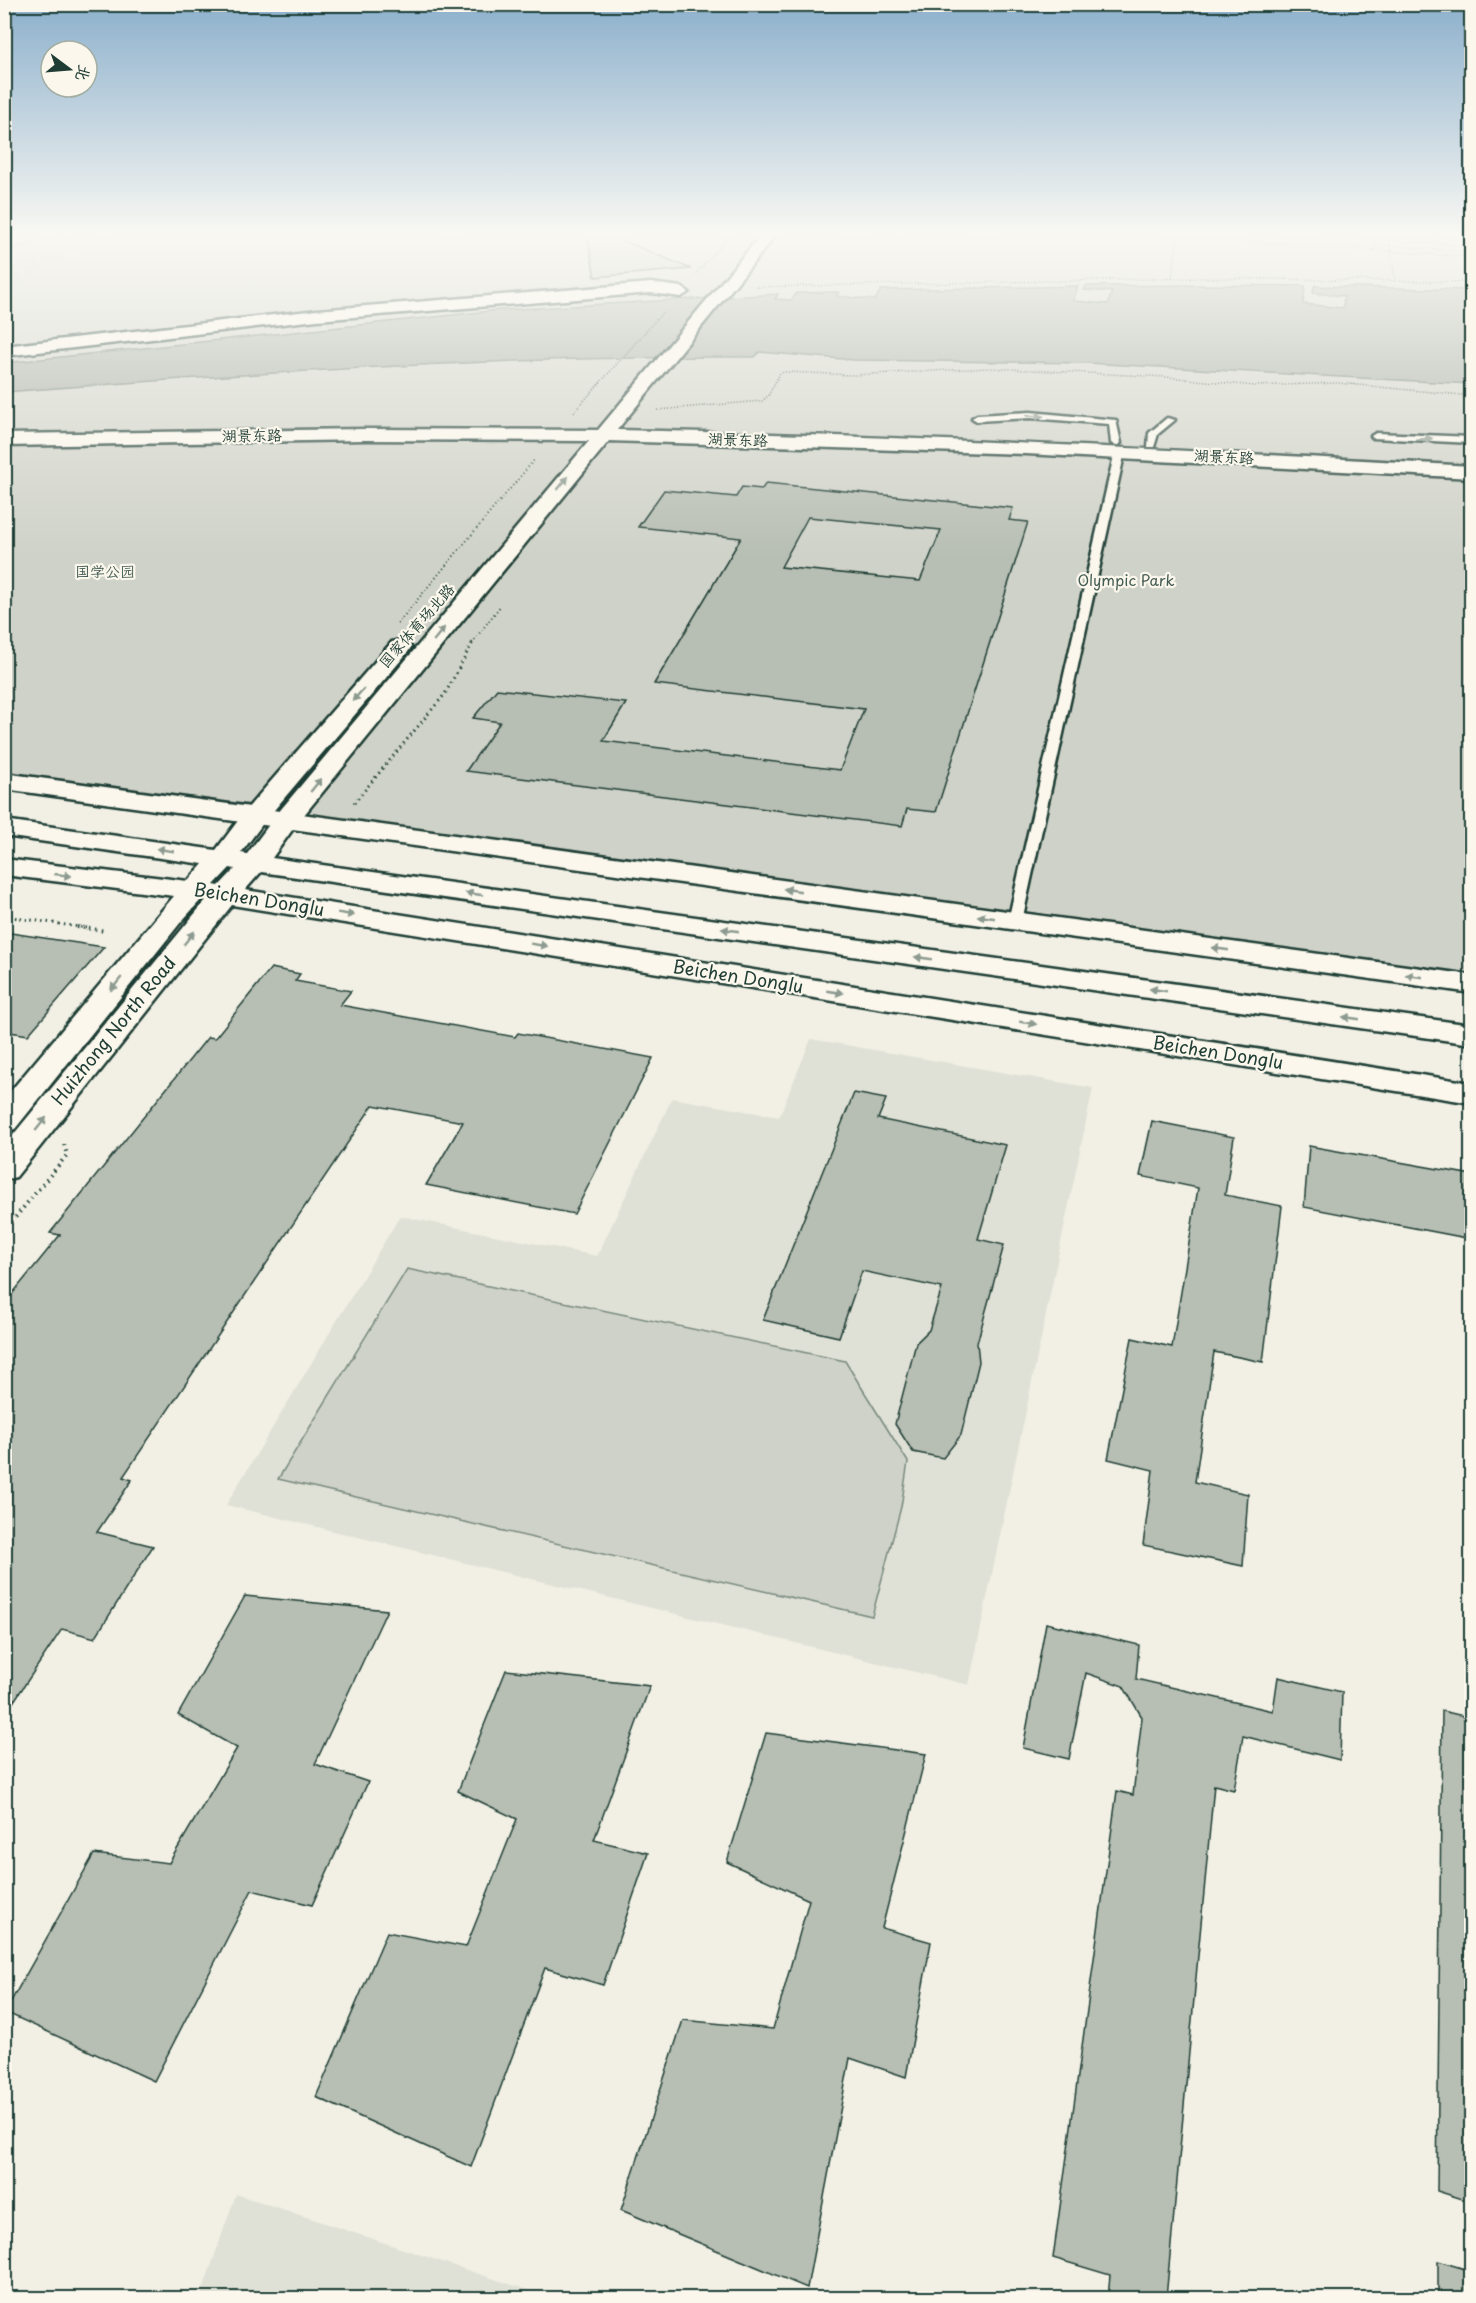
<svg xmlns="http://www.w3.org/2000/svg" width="1476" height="2303" viewBox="0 0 1476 2303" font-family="'Playpen Sans','LXGW WenKai TC',sans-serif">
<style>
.built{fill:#e0e1d6}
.green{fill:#cfd2c8;stroke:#77887e;stroke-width:1.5}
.water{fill:#a2aba1;stroke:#6e7f75;stroke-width:1.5}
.building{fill:#b7beb3;stroke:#1f3d34;stroke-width:1.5;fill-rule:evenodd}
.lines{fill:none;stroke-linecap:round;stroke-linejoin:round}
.secondary-tunnel{stroke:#c8ccc2;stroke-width:16;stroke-dasharray:16 8;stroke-linecap:butt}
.lane-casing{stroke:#1f3d34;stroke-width:5}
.street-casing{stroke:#1f3d34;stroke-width:5}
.secondary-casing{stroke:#1f3d34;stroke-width:5}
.path-far3{stroke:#1f3d34;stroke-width:1.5;stroke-dasharray:1 2;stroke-linecap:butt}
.path-far2{stroke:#1f3d34;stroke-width:2;stroke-dasharray:1 3;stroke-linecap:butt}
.path-far1{stroke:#1f3d34;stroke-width:3;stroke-dasharray:1.5 4;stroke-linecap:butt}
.path{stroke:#1f3d34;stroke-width:4;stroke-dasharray:1.5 4.5;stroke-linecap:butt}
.lane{fill:#fbf7ec;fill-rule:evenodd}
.street{fill:#fbf7ec;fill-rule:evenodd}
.secondary{fill:#fbf7ec;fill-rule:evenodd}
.path-bridge{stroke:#1f3d34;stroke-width:1.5;stroke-dasharray:1 2;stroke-linecap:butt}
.oneway{fill:#8d9a90}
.labels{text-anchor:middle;stroke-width:4.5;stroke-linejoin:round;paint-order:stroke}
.far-street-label{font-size:15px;fill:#1f3d34;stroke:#fbf7ec}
.far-park-label{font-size:15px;fill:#425b52;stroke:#fbf7ec}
.street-label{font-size:18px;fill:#1f3d34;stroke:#fbf7ec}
</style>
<rect width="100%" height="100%" fill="#f2f0e5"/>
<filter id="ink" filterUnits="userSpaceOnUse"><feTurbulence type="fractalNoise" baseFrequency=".0167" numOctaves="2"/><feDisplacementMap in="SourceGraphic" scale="12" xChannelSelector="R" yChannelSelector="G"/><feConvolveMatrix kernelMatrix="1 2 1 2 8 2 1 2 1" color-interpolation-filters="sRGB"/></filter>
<g filter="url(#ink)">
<!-- built -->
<g class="built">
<path d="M811 1039 1093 1088 969 1685 226 1505 400 1216 597 1256 672 1098 779 1117Z"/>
<path d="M236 2194 552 2298H200Z"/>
</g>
<!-- green -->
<g class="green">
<path d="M5 235H1471V978L5 777Z"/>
<path d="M407 1269 845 1361 908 1462 901 1507 872 1616 278 1479Z"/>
</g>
<!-- water -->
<path class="water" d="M1206 285 1305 286 1303 304 1343 308 1344 296 1313 293 1314 286 1471 290V384L1086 363 854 360 759 352 755 357C505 356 254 373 5 392V363L499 310 778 294 775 299 791 300 797 293 839 292 836 296 875 300 881 290 1078 286 1073 301 1108 304 1112 292 1084 290 1086 286Z"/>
<!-- building -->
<g class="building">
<path d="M587 235H610L691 269 595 277Z"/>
<path d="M766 483 1013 508 1009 520 1028 522 936 812 907 809 902 826 466 771 500 722 473 718 497 689 626 703 603 741 840 770 864 709 654 684 741 538 638 527 664 490 736 497 742 487 762 489ZM808 517 941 530 920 581 781 567Z"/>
<path d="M4 932 104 947 28 1035 4 1031Z"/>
<path d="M271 968 300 974 295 981 351 991 340 1005 515 1037 518 1033 653 1058 574 1214 426 1185 463 1122 373 1105 123 1477 132 1480 97 1532 153 1546 95 1638 62 1629 4 1716V1304L60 1235 50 1233 208 1037 215 1038Z"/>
<path d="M854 1093 886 1099 878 1119 1006 1145 978 1239 1004 1245 977 1343 979 1362 961 1435 943 1458 913 1452 895 1424 916 1343 929 1330 942 1288 862 1271 839 1337 763 1320Z"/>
<path d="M1152 1121 1234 1137 1225 1195 1282 1206 1263 1362 1214 1352 1195 1482 1248 1494 1243 1566 1143 1545 1153 1470 1108 1459 1132 1338 1172 1347 1198 1188 1140 1176Z"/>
<path d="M1309 1146 1472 1175V1239L1304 1207Z"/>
<path d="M245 1596 387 1610 315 1764 368 1782 312 1905 252 1890 154 2081 5 2012 94 1854 169 1863 237 1748 178 1715Z"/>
<path d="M1046 1623 1139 1645 1136 1679 1273 1711 1278 1677 1342 1692 1340 1760 1243 1736 1234 1790 1214 1785 1166 2298H1108L1110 2275 1053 2258 1117 1791 1133 1795 1142 1717 1123 1686 1086 1673 1069 1759 1023 1748Z"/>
<path d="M506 1670 650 1686 594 1840 648 1853 603 1985 545 1968 471 2167 316 2097 387 1932 466 1947 517 1819 458 1791Z"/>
<path d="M1442 1711 1472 1718V2202L1437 2191Z"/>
<path d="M766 1733 926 1754 882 1928 931 1942 906 2077 850 2058 807 2288 621 2210 683 2020 773 2029 809 1900 727 1862Z"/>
<path d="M1438 2261 1472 2271V2298H1438Z"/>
</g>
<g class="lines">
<!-- secondary-tunnel -->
<path class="secondary-tunnel" d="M4 282 86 235"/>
<!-- lane casing -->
<g class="lane-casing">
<g id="lane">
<path d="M1030 412 1116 420 1121 443 1116 446 1111 443 1109 424 1030 418 977 421 972 418 977 415Z"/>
<path d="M1167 418 1175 420 1158 434 1154 447H1148L1149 433Z"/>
<path d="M1376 433 1472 437V443L1373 438 1371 436Z"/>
<path d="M1120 448 1125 451 1022 921 1015 925 1008 921 1115 451Z"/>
</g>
</g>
<!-- street casing -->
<g class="street-casing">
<g id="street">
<path d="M651 283 681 287 689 292 681 297 651 293 317 320 4 356V346L317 310Z"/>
<path d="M4 773 1472 975V993L4 789Z"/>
</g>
</g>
<!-- secondary casing -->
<g class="secondary-casing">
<path id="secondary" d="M761 235H776L617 430C902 436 1187 450 1472 466V478L1026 454 609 441 295 826 272 858 1472 1025V1044L261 872 245 890 1472 1083V1103L232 905 16 1177 4 1180V1146L206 900H201L181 922 15 1129 4 1131V1099L174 896 4 875V859L188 881 203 864 4 836V820L216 850 246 810 392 642 400 640 408 642 411 647 408 652 264 822 241 853 247 854 277 814 589 441 364 440 4 446V434L364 429 598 430ZM230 868 235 869 219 886 214 885Z"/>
</g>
<!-- path-far3 -->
<g class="path-far3">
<path d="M1156 235 1472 257"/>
<path d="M1233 235 1246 236V241"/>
<path d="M1304 235 1472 246"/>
<path d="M1351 235 1443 241 1444 244"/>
<path d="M1407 235 1472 239"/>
<path d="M4 244 18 248"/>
<path d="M1374 250 1375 245 1470 252 1472 255"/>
<path d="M4 252 63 235"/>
<path d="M695 275 730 235"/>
<path d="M755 287 1203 278 1472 282"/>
<path d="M657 410 762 401 768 396 780 373 785 372 853 375 989 368 1167 377 1255 386 1338 383 1472 396"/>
<path d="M574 412 663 312"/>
</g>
<!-- path-far2 -->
<g class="path-far2">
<path d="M397 624 535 459"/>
<path d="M472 643 501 605"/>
</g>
<!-- path-far1 -->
<g class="path-far1">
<path d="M354 803 445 694 473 642"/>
<path d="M4 916 87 928"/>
</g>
<!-- path -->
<g class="path">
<path d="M77 927 106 931"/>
<path d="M4 1231 67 1155 64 1144"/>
</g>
<!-- lane -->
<use href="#lane" class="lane"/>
<!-- street -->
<use href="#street" class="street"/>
<!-- secondary -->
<use href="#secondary" class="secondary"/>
<!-- path-bridge -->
<g class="path-bridge">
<path d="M1389 236 1395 279"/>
<path d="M1172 277 1178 235"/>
</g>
</g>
<!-- one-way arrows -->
<defs><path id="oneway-solid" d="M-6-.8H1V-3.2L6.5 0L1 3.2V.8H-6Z" transform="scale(1.5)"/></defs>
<g class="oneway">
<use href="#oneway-solid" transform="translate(1035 416) rotate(3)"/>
<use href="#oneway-solid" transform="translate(1424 439) rotate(-4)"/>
<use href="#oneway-solid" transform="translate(563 483) rotate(-51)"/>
<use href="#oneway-solid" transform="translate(439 634) rotate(-51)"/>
<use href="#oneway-solid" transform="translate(358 695) rotate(131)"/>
<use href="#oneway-solid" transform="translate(316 785) rotate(-51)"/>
<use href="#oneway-solid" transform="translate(165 850) rotate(-171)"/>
<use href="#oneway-solid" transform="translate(63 875) rotate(6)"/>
<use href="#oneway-solid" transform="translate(792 890) rotate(-172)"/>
<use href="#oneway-solid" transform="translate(474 894) rotate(-172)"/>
<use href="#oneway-solid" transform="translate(346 914) rotate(9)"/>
<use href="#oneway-solid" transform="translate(986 917) rotate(-172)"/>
<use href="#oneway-solid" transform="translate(730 930) rotate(-172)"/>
<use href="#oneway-solid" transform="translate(189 938) rotate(-51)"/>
<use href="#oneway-solid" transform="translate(539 945) rotate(9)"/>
<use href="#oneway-solid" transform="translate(1220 949) rotate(-172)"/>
<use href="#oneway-solid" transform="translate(923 958) rotate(-172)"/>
<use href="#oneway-solid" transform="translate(1414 976) rotate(-172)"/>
<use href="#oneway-solid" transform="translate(116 984) rotate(129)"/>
<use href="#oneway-solid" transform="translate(1158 990) rotate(-172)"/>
<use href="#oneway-solid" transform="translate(835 992) rotate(9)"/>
<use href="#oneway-solid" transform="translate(1351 1018) rotate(-172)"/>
<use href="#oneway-solid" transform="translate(1028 1023) rotate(9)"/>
<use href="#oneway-solid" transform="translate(41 1124) rotate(-51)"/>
</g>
</g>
<!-- sky -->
<linearGradient id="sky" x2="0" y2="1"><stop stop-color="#8cb0cc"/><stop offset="0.42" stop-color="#f9f8f3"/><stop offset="1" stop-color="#f9f8f3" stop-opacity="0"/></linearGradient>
<rect width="1476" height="557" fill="url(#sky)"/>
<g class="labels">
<!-- far-street labels -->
<g class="far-street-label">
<text transform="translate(252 436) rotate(-1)" y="5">湖景东路</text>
<text transform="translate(738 440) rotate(2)" y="5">湖景东路</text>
<text transform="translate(1224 457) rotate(3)" y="5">湖景东路</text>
<text transform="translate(417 626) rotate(-49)" y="5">国家体育场北路</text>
</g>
<!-- far-park labels -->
<g class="far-park-label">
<text x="105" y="577">国学公园</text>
<text x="1126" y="586">Olympic Park</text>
</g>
<!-- street labels -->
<g class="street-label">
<text transform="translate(259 900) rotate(9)" y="6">Beichen Donglu</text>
<text transform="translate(738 977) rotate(9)" y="6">Beichen Donglu</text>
<text transform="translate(114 1031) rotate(-51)" y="6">Huizhong North Road</text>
<text transform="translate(1218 1053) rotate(9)" y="6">Beichen Donglu</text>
</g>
</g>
<!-- margin -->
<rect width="1476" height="2303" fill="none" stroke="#fbf7ec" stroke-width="24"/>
<rect x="12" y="12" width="1452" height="2279" fill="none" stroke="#1f3d34" stroke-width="2" filter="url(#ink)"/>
<!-- north arrow -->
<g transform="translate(69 69) rotate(106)"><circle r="28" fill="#fbf7ec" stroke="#a3ada2" stroke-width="1.5"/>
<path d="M0-4.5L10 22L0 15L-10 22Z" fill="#1f3d34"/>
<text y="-9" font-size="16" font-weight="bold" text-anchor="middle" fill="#1f3d34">北</text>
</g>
</svg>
